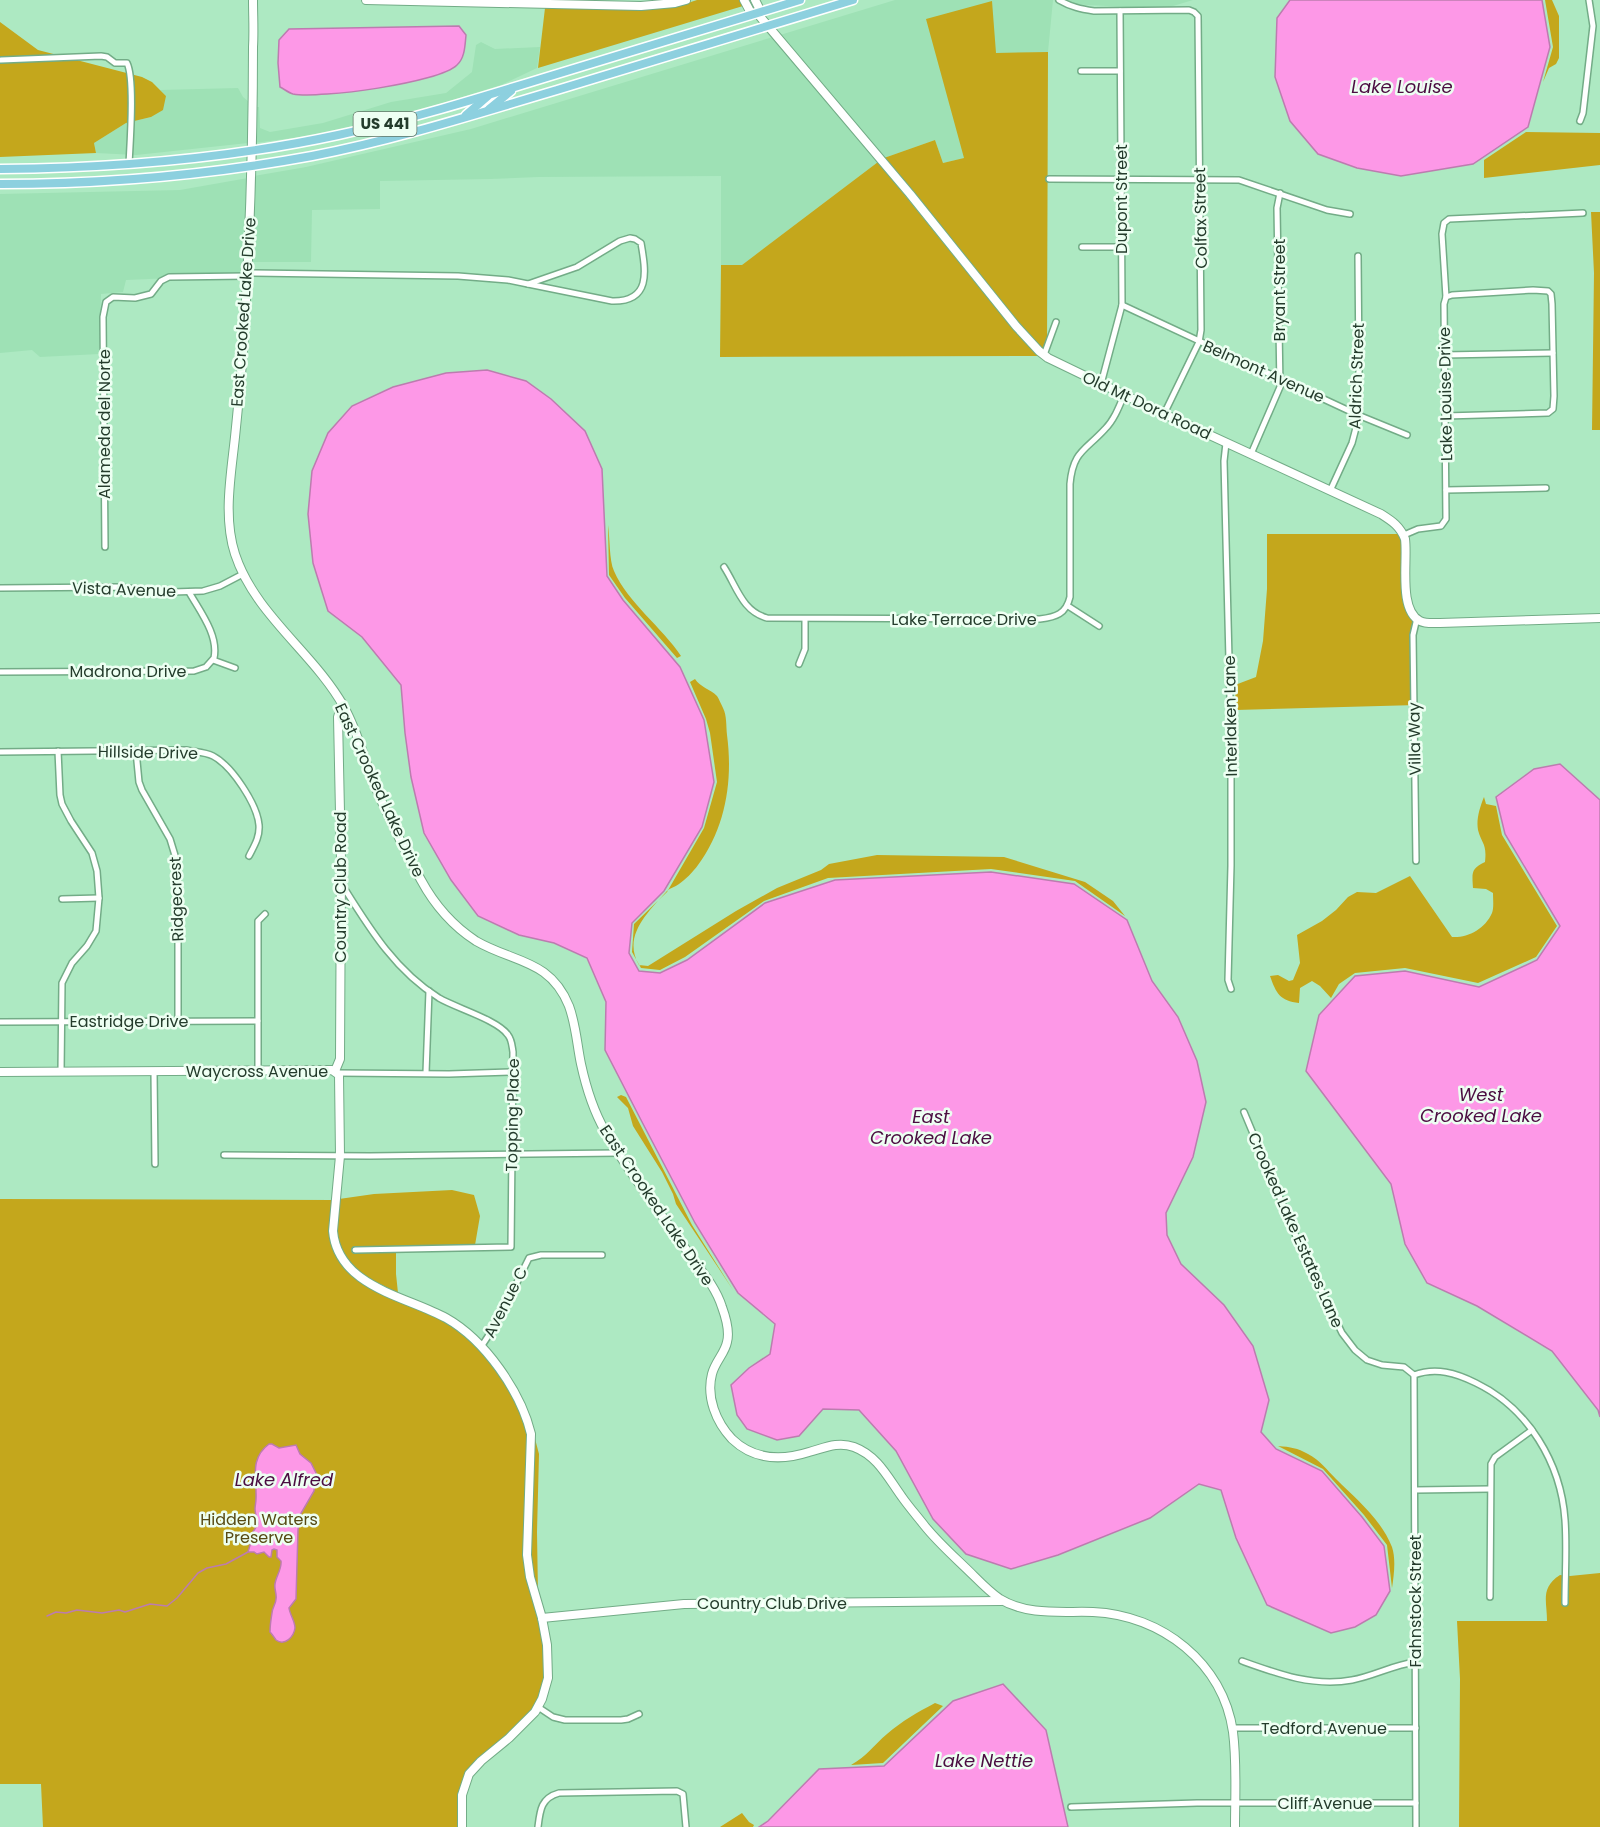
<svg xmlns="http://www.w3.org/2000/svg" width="1600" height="1827" viewBox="0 0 1600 1827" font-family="Poppins,sans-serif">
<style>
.built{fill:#9ee1b5}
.green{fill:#c4a71c}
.water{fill:#fd98e7;stroke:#bc7caf;stroke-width:1.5}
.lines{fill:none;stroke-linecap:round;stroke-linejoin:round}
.stream{stroke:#bc7caf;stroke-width:1.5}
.street-casing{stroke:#73ac87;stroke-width:8}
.secondary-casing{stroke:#73ac87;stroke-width:10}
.primary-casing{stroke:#fff;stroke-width:11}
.street{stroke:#fff;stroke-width:5}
.secondary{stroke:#fff;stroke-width:8}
.primary{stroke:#8dd0df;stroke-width:8}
.labels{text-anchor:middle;stroke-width:5;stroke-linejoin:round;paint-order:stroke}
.shield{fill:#edfff2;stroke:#607667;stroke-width:1.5}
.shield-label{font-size:15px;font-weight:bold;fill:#243c2c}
.street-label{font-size:16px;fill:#243c2c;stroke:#edfff2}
.park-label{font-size:16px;fill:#574a13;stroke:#edfff2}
.water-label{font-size:18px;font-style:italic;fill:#4b0d41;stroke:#edfff2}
</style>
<rect width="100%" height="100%" fill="#ade9c2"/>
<!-- built -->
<g class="built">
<path d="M895 0H1053L1047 62V52L996 54 927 19 965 158 943 163 935 140 884 158 780 35Z"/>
<path d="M1062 0H1193L1163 9 1069 4Z"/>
<path d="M773 37 878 162 742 265H721V176L539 177 490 179 380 181V209L312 210 311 262H251L254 176 306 167 471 129Z"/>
<path d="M481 42 495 49 540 47 537 68 501 85 411 113 324 134 254 143 255 107H259L260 128 270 132 323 123 391 102 446 93 472 72 476 45Z"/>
<path d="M238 88 243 97 249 102 248 143 136 155 96 153 94 143 126 123 151 117 166 96 160 90Z"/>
<path d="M248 178 245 262 243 263 244 275 126 280 123 292 101 294 99 354 40 357 32 350 0 353V194L180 190Z"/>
</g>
<!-- green -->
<g class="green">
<path d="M697 0H740L743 6 538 68 545 8C589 8 655 15 697 0Z"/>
<path d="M1545 0H1552L1559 16V58L1556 64 1549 68 1543 82 1553 47Z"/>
<path d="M992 1 996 53 1048 52 1047 353 1036 343 996 296 884 158 935 140 943 163 964 158 926 19Z"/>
<path d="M0 22 38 50 142 77 152 82 166 96 163 110 151 117 126 123 94 143 96 153 0 157Z"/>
<path d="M1526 132 1600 133V165L1484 178V160Z"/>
<path d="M878 162 1013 329 1040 356 720 357 721 265H742Z"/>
<path d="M1591 212H1600V430H1592L1594 273Z"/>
<path d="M608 525C610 538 609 560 614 571 628 603 662 627 681 656L677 658 625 598 609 575Z"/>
<path d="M1267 534H1400L1402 540 1403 586 1414 620 1417 705 1236 710 1235 685 1256 677 1263 641 1267 589Z"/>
<path d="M695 679C700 687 710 689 717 696 719 699 721 704 723 708 727 716 726 726 727 735 733 780 726 827 698 865 693 872 685 880 679 884 675 887 670 888 667 891 648 912 622 936 639 965L648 966 736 911 777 888 821 870 829 864 877 855 1004 857 1085 882 1113 901 1125 916 1075 881 991 869 828 878 764 901 685 957 660 970 641 968 632 952 634 924 667 892 704 828 717 782 710 733 706 719 690 682Z"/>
<path d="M1484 797 1486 804 1496 806 1502 835 1557 926 1536 957 1478 983 1405 968 1355 973 1339 984 1331 998 1320 986 1312 981 1300 988 1299 1003C1280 1001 1276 993 1270 976L1278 975 1289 981 1293 980 1300 963 1297 935 1322 921 1336 910 1348 897 1357 892 1376 893 1410 876 1452 937C1468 938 1485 929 1492 913 1494 908 1493 899 1493 893L1486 889 1473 888C1472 872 1471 869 1485 862 1487 843 1482 845 1478 830 1476 819 1480 807 1484 797Z"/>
<path d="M621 1095 626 1097 692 1225 733 1290 676 1204 673 1194 662 1172 633 1126 628 1108 617 1097Z"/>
<path d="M452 1190 474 1195 480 1216 475 1245 411 1248 396 1253V1274L398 1293 370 1279 356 1270 342 1255 336 1231 339 1199 374 1194Z"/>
<path d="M0 1199 333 1200C330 1234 325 1250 353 1275L446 1322 461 1333 476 1346 505 1382 524 1419 528 1434 524 1555 544 1646 545 1678 540 1698 533 1709 467 1773 459 1794V1827H43L41 1784H0Z"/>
<path d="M534 1435 539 1454 537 1532 538 1595 530 1555Z"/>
<path d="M1278 1446C1291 1447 1297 1448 1308 1454 1320 1460 1327 1470 1336 1479 1356 1499 1381 1519 1392 1547 1396 1559 1394 1575 1392 1588L1387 1545 1364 1515 1323 1469Z"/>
<path d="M1600 1573V1827H1459L1460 1679 1457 1621H1547C1547 1601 1540 1588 1560 1575L1570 1576Z"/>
<path d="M935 1703 943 1706 883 1763 851 1765C867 1756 874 1745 887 1734 902 1721 918 1712 935 1703Z"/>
<path d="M742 1813 749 1822 754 1825 753 1827H720Z"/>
</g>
<!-- water -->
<g class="water">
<path d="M1290 0H1542L1550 47 1528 127 1473 164 1401 176 1357 168 1318 154 1290 121 1275 77 1277 18Z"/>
<path d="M459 26 466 35C465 45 465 58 457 65 439 83 319 99 293 94 289 93 284 89 280 87L278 63 279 40 289 29Z"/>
<path d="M487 370 526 381 551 399 585 431 602 469 607 576 623 600 680 667 704 720 714 782 702 827 664 891 632 923 629 953 639 971 660 973 687 960 765 903 835 880 991 872 1074 884 1127 920 1152 981 1178 1017 1197 1061 1206 1102 1193 1157 1166 1213 1167 1235 1181 1264 1224 1305 1253 1346 1269 1400 1261 1432 1276 1449 1322 1471 1362 1517 1384 1546 1390 1591 1376 1615 1355 1627 1331 1633 1267 1605 1236 1538 1221 1490 1199 1484 1150 1518 1058 1555 1011 1569 966 1554 933 1519 896 1451 859 1410 823 1409 799 1436 777 1440 747 1429 737 1415 731 1385 749 1368 770 1354 775 1324 738 1293 695 1223 641 1120 605 1050 606 1002 587 958 554 943 519 935 478 916 451 880 424 833 411 777 405 733 401 685 362 637 328 611 313 563 308 514 312 471 328 433 352 406 393 387 446 373Z"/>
<path d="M1560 764 1600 800V1417L1598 1410 1552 1351 1477 1306 1427 1283 1405 1244 1391 1184 1306 1071 1319 1015 1355 976 1405 971 1479 987 1537 960 1560 926 1505 834 1496 797 1534 769Z"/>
<path d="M269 1444H272L279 1448 296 1445 300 1454 311 1463 316 1473 314 1491 300 1515 298 1530 296 1599 289 1608C290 1615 295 1621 295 1628 294 1636 285 1647 276 1640 274 1637 272 1634 270 1632 270 1626 271 1619 272 1613 272 1608 276 1604 276 1599 277 1594 274 1589 275 1584 276 1576 282 1569 281 1561L277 1557V1550L274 1549 272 1550 271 1557H269L264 1552 257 1554 254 1552H248L251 1542V1535L258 1524C257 1519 255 1513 255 1509 255 1506 256 1502 256 1499 257 1478 249 1459 269 1444Z"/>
<path d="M1003 1684 1046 1730 1068 1827H759L768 1821 819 1769 884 1766 953 1701Z"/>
</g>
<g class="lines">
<!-- stream -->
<path class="stream" d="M47 1616 56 1612 66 1613 77 1610 102 1613 119 1610 125 1612 150 1604 167 1606 177 1598 198 1573 207 1568 226 1564 248 1552"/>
<!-- street casing -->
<g class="street-casing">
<g id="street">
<path d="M1059 0C1071 7 1081 9 1094 11L1189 10 1194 12 1198 16 1201 330 1199 342 1164 414"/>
<path d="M1 60 101 56 107 57 115 63H127C135 79 130 143 129 164"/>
<path d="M1081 71H1120"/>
<path d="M1580 121 1583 113 1593 26 1589 0"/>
<path d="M1049 179 1239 180 1327 210 1350 214"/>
<path d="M630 238 635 239 641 243C646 272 651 302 612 301L528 284 577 267 620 241Z"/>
<path d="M1082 247H1121"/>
<path d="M248 273 458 276 508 280 528 284"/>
<path d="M1122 305 1358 415 1407 435"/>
<path d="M1044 355 1056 322"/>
<path d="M1444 355 1553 353"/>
<path d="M1101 384 1122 305 1120 11"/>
<path d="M1445 416 1548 413 1553 409 1554 396 1552 304 1551 294 1548 291 1533 290 1452 295 1446 297"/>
<path d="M1226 443 1224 461 1231 739V866L1228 980 1231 989"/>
<path d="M1251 454 1280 387 1277 208 1280 193"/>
<path d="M1446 490 1546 488"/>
<path d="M1330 491 1352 443 1357 424 1359 371 1358 256"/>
<path d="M1404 535 1418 529 1441 526 1446 519 1444 304 1446 297 1442 234 1444 223 1449 219 1583 213"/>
<path d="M105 547 103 317 106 302 113 297 135 298 151 294 161 281 169 277 247 276"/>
<path d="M724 567C737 587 742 611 767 618L1040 619C1056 617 1066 614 1070 597V484C1073 451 1085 451 1105 429 1114 420 1119 407 1124 395"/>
<path d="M0 588 116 587 173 592 203 591 220 586 243 574"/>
<path d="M1068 606 1099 626"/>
<path d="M213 660 235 668"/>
<path d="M799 664 805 649V619"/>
<path d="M0 672 194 671 206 667 214 658C219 635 199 610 189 592"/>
<path d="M58 751 60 795 62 804 71 821 92 853 97 871 99 898 96 931 87 946 72 963 62 983 61 1072"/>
<path d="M136 751 139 782 142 790 170 839 177 862 178 880V1021"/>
<path d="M0 752 186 750C195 752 205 752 213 756 232 766 257 804 259 825 260 837 254 846 249 856"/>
<path d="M1416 861 1413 635 1417 618"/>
<path d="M341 883C368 926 394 970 439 998 456 1008 498 1020 508 1035 512 1040 512 1046 513 1052L511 1247 355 1250"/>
<path d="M62 899 99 898"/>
<path d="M0 1022 258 1021"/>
<path d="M154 1071 155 1164"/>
<path d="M258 1071V921L265 914"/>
<path d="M338 1073 449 1074 512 1072"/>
<path d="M426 1073 429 991"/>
<path d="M1244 1112 1303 1253 1342 1333 1355 1350 1367 1360 1382 1365 1404 1367 1414 1375"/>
<path d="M224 1155 370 1156 619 1153"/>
<path d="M481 1347 498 1321 529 1258 541 1255H602"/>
<path d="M1414 1375 1416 1827"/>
<path d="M1414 1375C1436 1367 1456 1373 1476 1383 1528 1408 1561 1463 1565 1520 1567 1547 1565 1575 1565 1603"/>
<path d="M1415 1490 1490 1489"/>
<path d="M1490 1597 1491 1464 1495 1457 1532 1430"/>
<path d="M1242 1661C1278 1674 1313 1687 1352 1680 1374 1676 1393 1665 1415 1662"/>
<path d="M538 1707 553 1717 565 1720H621L628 1719 639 1714"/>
<path d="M1232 1728H1416"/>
<path d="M1071 1807 1197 1803H1416"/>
<path d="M538 1827C540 1810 541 1798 559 1793L677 1791 683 1794 686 1827"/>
</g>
</g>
<!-- secondary casing -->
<g class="secondary-casing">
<g id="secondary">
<path d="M253 0C253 16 254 31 253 47 253 138 250 229 245 319 243 358 239 398 235 437 231 475 223 517 235 554 255 615 314 653 344 707 358 732 364 759 374 784 388 817 404 849 421 880 434 904 453 926 476 941 514 963 550 959 569 1006 576 1025 577 1045 581 1064 586 1087 593 1110 605 1131 627 1171 658 1209 685 1248 698 1267 715 1285 722 1307 726 1318 730 1331 727 1342 725 1353 715 1362 712 1374 706 1397 716 1422 732 1439 754 1460 781 1461 809 1452 824 1448 838 1441 854 1447 878 1456 888 1478 902 1497 909 1507 917 1516 924 1525 939 1544 957 1559 974 1576 982 1584 991 1593 1000 1599 1028 1616 1062 1611 1093 1612 1162 1615 1223 1663 1233 1732 1237 1763 1235 1796 1235 1827"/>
<path d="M366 0 641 6 675 3 686 0"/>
<path d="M744 0 752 15"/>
<path d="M755 0 761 12"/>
<path d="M757 13 910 194 1016 326 1039 351 1048 358 1164 414 1381 514C1392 521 1400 526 1405 539 1408 560 1398 610 1420 621 1426 624 1433 623 1440 623L1600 618"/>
<path d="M335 1071 340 1059 341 860 338 717 342 703"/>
<path d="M0 1072 332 1070 339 1075 340 1156 333 1231C338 1287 406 1296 446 1318 485 1340 521 1392 531 1434L527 1555 530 1577 542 1618 547 1645 548 1678 542 1699 535 1712 509 1738 481 1761 469 1774 462 1795V1827"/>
<path d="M542 1618 684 1604 1001 1601"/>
</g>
</g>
<!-- primary casing -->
<g class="primary-casing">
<g id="primary">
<path d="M489 109 511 91"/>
<path d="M466 115 488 96"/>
<path d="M0 169C114 168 227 159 338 135 408 120 476 99 544 78 629 52 715 26 800 0"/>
<path d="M0 184C105 184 209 175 312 156 395 140 476 114 557 90 656 60 755 30 853 0"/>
</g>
</g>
<!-- street -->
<use href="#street" class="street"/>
<!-- secondary -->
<use href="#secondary" class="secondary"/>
<!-- primary -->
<use href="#primary" class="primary"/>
</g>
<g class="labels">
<!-- shield labels -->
<rect class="shield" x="353.5" y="112" width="63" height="24" rx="4.5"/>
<g class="shield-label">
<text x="385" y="129">US 441</text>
</g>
<!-- street labels -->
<g class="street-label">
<text transform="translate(1121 199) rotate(-90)" y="6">Dupont Street</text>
<text transform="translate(1200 218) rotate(-91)" y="6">Colfax Street</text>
<text transform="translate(1279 290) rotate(-90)" y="6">Bryant Street</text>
<text transform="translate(243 312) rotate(-86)" y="6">East Crooked Lake Drive</text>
<text transform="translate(1264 371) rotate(24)" y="6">Belmont Avenue</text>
<text transform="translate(1356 376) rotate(-88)" y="6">Aldrich Street</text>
<text transform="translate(1445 394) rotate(-91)" y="6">Lake Louise Drive</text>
<text transform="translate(1147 405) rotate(25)" y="6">Old Mt Dora Road</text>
<text transform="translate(104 424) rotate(-90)" y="6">Alameda del Norte</text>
<text transform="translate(124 589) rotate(2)" y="6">Vista Avenue</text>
<text x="964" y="625">Lake Terrace Drive</text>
<text x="128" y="677">Madrona Drive</text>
<text transform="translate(1230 716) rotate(-91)" y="6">Interlaken Lane</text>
<text transform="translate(1414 739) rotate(-91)" y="6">Villa Way</text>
<text transform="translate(148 752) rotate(1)" y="6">Hillside Drive</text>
<text transform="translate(380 790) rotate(65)" y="6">East Crooked Lake Drive</text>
<text transform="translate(340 887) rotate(-90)" y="6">Country Club Road</text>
<text transform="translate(176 899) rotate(-92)" y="6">Ridgecrest</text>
<text x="129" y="1027">Eastridge Drive</text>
<text x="257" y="1077">Waycross Avenue</text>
<text transform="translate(512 1115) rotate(-89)" y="6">Topping Place</text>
<text transform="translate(657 1205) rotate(56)" y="6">East Crooked Lake Drive</text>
<text transform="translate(1296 1230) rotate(66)" y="6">Crooked Lake Estates Lane</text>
<text transform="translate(505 1302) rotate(-63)" y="6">Avenue C</text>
<text transform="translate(1415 1601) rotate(-90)" y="6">Fahnstock Street</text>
<text x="772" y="1609">Country Club Drive</text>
<text x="1324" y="1734">Tedford Avenue</text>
<text x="1325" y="1809">Cliff Avenue</text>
</g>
<!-- park labels -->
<g class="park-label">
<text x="259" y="1525">Hidden Waters<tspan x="259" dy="18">Preserve</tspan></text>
</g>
<!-- water labels -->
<g class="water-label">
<text x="1402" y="93">Lake Louise</text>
<text x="1481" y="1101">West<tspan x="1481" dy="21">Crooked Lake</tspan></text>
<text x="931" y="1123">East<tspan x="931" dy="21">Crooked Lake</tspan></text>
<text x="284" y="1486">Lake Alfred</text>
<text x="984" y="1767">Lake Nettie</text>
</g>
</g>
</svg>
